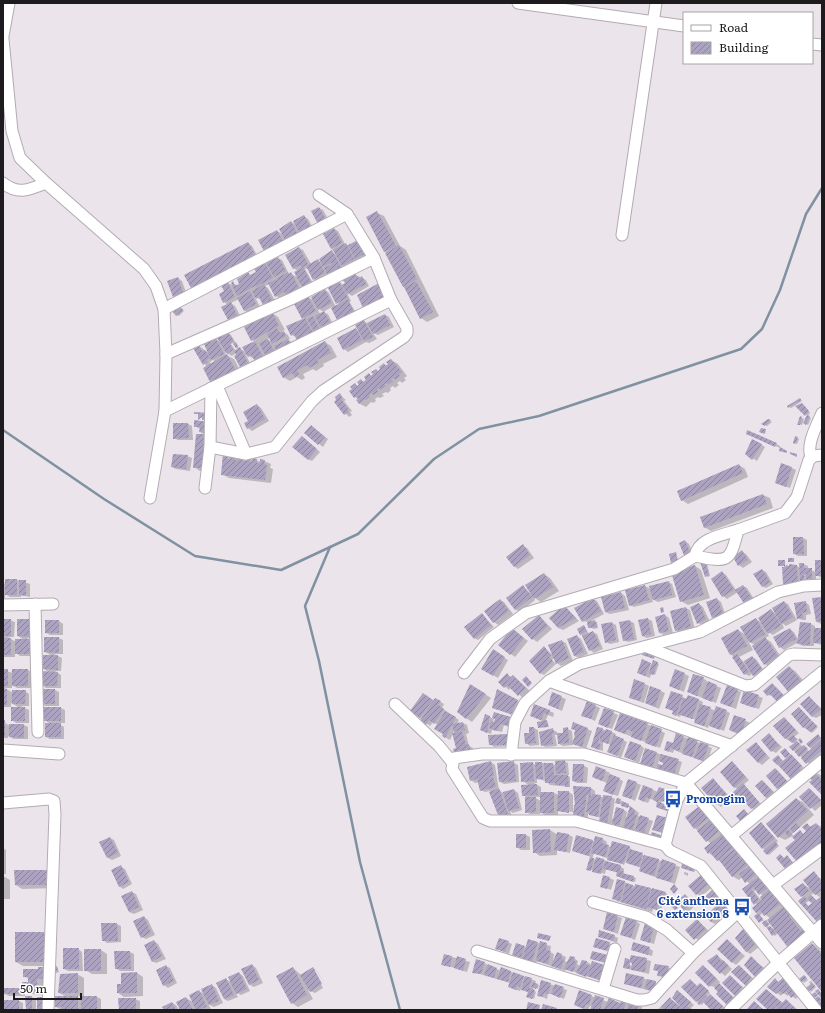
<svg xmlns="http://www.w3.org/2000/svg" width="825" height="1013" viewBox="0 0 825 1013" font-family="Literata,serif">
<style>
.shadow{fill:#0003;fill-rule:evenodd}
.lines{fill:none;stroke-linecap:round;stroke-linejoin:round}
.stream{stroke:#8091a2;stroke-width:2.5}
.building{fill:url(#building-hatch)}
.minor-casing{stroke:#b2acb2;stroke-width:13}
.minor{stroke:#fff;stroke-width:11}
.labels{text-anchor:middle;stroke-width:3;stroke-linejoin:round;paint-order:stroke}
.transit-label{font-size:11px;font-weight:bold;fill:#164399;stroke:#fff;text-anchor:start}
</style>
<defs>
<pattern id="building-hatch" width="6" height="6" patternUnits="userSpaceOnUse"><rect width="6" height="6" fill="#aca3c1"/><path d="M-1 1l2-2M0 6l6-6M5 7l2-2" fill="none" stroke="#8b849c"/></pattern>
</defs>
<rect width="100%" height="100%" fill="#ebe5eb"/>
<!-- shadow -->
<g class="shadow">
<path d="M319 208 323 210 331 224 312 212Z"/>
<path d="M377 213 384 216 400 246 406 250 439 316 427 322 421 318 385 251Z"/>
<path d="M304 216 308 219 315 231 303 239 264 250 277 231 284 235 291 222 297 225Z"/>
<path d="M334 229 338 231 345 244 370 255 347 268 342 265 344 270 332 276 328 273 329 276 318 282 314 279 308 268 305 269 314 285 307 289 300 285 303 290 291 296 288 294 280 298 276 296 270 284 265 286 268 288 276 302 268 306 262 300 255 297 260 307 248 313 244 310 239 299 231 303 235 306 241 317 233 321 229 319 228 305 224 302 220 294 226 291 227 282 233 286V283L238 286 248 274 251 276 257 273 264 263 266 264 278 258 282 260 289 274H291L297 277 298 271 293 268 299 248 303 250 311 264 318 261 322 263 332 252 337 255 331 248Z"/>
<path d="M248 243 252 246 258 257 198 291 191 287Z"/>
<path d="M354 274 366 280 369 286 352 296 347 293 351 301 349 302 357 314 342 322 338 319 332 307 323 312 328 314 333 324 325 329 320 326 324 333 296 337 292 335 305 319 303 318 307 296 313 300 325 290 329 293 336 307 339 305 328 286 338 281 343 285ZM317 308 324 312 320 314Z"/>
<path d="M178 278 182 281 187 295 178 298 174 296Z"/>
<path d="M180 307 184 311 179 316 177 315Z"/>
<path d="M272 313 278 317 285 330 282 331 288 335 290 339 288 340 292 342 295 348 270 357 264 353 267 359 253 358 246 355 251 365 245 368 241 366 236 353 232 356 225 352 226 355 234 359 242 374 217 385 211 381 199 346 209 353 216 340 221 342 227 332 231 335 239 348 247 353 244 347 256 342 252 340ZM270 338 272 342 267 339ZM233 343 236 348 239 349 236 351 231 344ZM213 360 216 362 211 364 210 362Z"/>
<path d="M385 315 389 317 394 327 378 335 373 333 377 339 369 343 366 342 348 352 344 349 356 329 360 332 364 321 368 324Z"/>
<path d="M325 342 331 346 337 357 323 364 324 366 316 371 313 369 303 374 305 378 302 380 297 377 290 381 283 377Z"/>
<path d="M391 360 398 364 407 376 404 378 406 380 402 383 400 381 397 383 399 385 395 388 393 386 390 388 391 390 388 393 386 392 382 394 384 396 380 398 378 397 375 399 376 401 373 403 371 402 366 407 360 404 358 399 351 391 355 384 358 386 361 380 364 382 369 374 372 376 376 370 379 372 384 364 387 366Z"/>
<path d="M340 395 346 400 344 401 352 411 350 412 352 415 349 417 335 402Z"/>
<path d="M800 399 802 401 791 408 789 407Z"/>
<path d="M257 405 261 408 269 421 252 431 248 428Z"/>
<path d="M804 405 810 413 807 416 811 418 808 425 804 423 807 416Z"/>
<path d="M800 417 804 419 802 425 799 424Z"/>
<path d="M768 420 772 422 767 426 763 424Z"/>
<path d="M174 424H188L192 426 193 440H178L174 438Z"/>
<path d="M214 425 210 471H200L194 467 206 435 200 432V429L195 426Z"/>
<path d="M311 426 328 439 323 447 305 433Z"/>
<path d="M751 435 776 444 780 446V448Z"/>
<path d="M302 437 320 452 312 461 308 459Z"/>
<path d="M796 437 799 439 797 444 794 443Z"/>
<path d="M762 445 765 447 757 461 747 454Z"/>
<path d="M224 454 246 460 250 458 261 462 264 461 271 464 270 468 273 469 271 483 229 478 222 474Z"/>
<path d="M187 456 192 458 190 471 176 469 172 467Z"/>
<path d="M739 465 745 469 748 477 688 504 682 500Z"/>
<path d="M792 468 796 470 790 488 776 483Z"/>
<path d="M763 495 770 498 773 508 711 531 704 527 701 518Z"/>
<path d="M803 538 807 540V556H798L794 554Z"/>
<path d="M685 541 689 544 694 557H686Z"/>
<path d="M523 546 527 548 534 558 518 569 514 566Z"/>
<path d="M742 552 746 554 752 562 743 568 739 565Z"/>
<path d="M784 561 786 567 797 566 800 568 803 564 808 566V569L816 572 822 561V578L816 575V581L808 579V582L801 580 802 585H788L784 583Z"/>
<path d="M702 563H707L710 576 707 577Z"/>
<path d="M695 566 701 570 710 598 688 605 681 601Z"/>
<path d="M762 570 766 572 773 584 766 588 762 586Z"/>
<path d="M722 572 726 575 736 590 743 586 747 588 756 602 738 592 727 599 723 596Z"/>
<path d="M544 574 550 578 559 591 541 602 532 596 535 600 520 612 515 609 523 587 530 593Z"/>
<path d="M17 580 30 584V597L21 595V597H10L5 594V598H3V583L6 584Z"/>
<path d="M668 582 672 584 676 597 658 602 652 599 653 602 634 607 630 605 645 586 651 589Z"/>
<path d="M621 593 625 596 629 610 610 614 605 612Z"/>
<path d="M822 598V624H821L817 622Z"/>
<path d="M593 599 597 601 604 614 589 622H597L598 628 594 629 589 627 588 622 582 621Z"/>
<path d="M717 599 721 602 726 616 717 620 713 617Z"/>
<path d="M500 600 504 602 513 614 498 625 494 622Z"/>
<path d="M784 602 788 604 797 620 786 626 782 623 784 628 773 635 766 631 769 636 765 638 771 642 783 660 771 668 765 664 755 645 748 641 753 650 739 657 744 662 752 657 756 659 765 672 757 678 752 674 749 676 745 674 735 657 731 655 738 630 746 635 756 619 762 623 771 610 776 614Z"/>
<path d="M805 602 809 605 811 614 806 615V620H802L798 618Z"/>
<path d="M699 604 703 607 710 622 702 625 698 623Z"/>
<path d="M564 606 579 621 563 630 558 628Z"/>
<path d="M686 608 690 610 695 629 680 632 676 630 672 611Z"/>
<path d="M482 614 494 627 478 640 474 638Z"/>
<path d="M665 615 669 618 673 633 664 635 660 633Z"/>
<path d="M539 616 552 629 537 642 533 639Z"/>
<path d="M648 619 652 621 655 636 647 638 642 636Z"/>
<path d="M3 620H10L15 622 14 637H8L16 642 24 640 18 636V620L36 638H27L34 642V656H20L15 652V657H3V639H5L3 638Z"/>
<path d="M46 621H59L63 624V635H50L46 633Z"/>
<path d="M630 621 634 623 637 640 628 642 624 640Z"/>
<path d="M612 623 616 625 619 642 610 644 606 642Z"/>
<path d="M801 623 811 624 815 626V629H822V645L814 643V646H803L799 644V642L784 650 780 647 790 630 794 632 799 641Z"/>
<path d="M584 626 589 634 593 632 597 634 603 649 594 653 590 650 581 634Z"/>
<path d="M512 629 528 641 515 657 499 645Z"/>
<path d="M577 636 581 639 588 654 579 658 575 656Z"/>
<path d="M59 638 63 640V654H54L62 658 61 671H55L61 675V688H46L42 685 50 673 44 669 52 656 45 652Z"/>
<path d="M562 641 566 643 573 661 561 666 557 663 554 658 552 660 556 664 544 675 540 673 544 648 554 656Z"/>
<path d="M493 651 508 660 498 678 482 669Z"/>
<path d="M654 661 659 664 655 675 651 674 650 678 642 675Z"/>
<path d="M789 667 795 671 809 687 777 677Z"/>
<path d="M3 670 13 673 28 670 32 672 31 688H17L12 685V688H5L13 693 25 691 29 694V706H21L29 710V723H16L12 720 20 708 11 703V707H3Z"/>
<path d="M675 670 689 676 684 692 670 686Z"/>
<path d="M507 675 517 679 530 691 523 698 511 687 509 690 500 682Z"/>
<path d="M703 678 707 681V682L721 688 716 703 692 694Z"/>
<path d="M645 684 649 686 644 703 630 698Z"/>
<path d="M772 685 776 687 789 700 768 695Z"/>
<path d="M477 689 491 698 472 722 466 718Z"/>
<path d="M55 690 59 692V706H45L41 703Z"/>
<path d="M737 690 741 692 736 709 721 703Z"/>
<path d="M661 691 665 693 659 709 646 703Z"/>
<path d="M745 691 763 698 759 709 745 705Z"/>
<path d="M671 692 687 699 688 696 699 700 703 702 702 705 716 711H726L730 713 724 731 709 725 708 728 699 724 696 720 681 715 680 717 673 714 674 711 666 708Z"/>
<path d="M553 694 566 699 562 711 549 705Z"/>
<path d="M427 696 434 701 436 699 444 704 442 708 459 720 457 724 463 723 467 725 469 733 466 734 469 746 473 748 474 754 458 749 457 733 454 731 450 740 443 736 444 734 438 725 433 722 430 726 411 711Z"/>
<path d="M809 697 822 709V715L816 718 812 716Z"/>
<path d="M517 701 523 704 518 717 493 708Z"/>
<path d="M535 705 554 713 553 717 548 715 545 722 535 718Z"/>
<path d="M596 706 600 708 595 721 586 717Z"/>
<path d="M61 708 65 710V723H57L64 727V739H50L46 737 51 724 44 720Z"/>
<path d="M799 708 818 727 812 733 803 727Z"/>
<path d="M605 709 618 715 612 729 604 726Z"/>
<path d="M495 713 514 720 512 728 504 725 502 732 492 730 491 734 485 732 490 717 493 719ZM494 718 496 719 495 723 493 722Z"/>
<path d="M735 716 750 723 745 736 730 730Z"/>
<path d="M784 718 799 733 794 737 798 740 796 741 810 752 812 749 807 744 819 736 822 739V756L811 765 793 750 795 744 786 739 775 726Z"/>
<path d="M3 721 8 725H24L28 727V739H14L8 736V738H3Z"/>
<path d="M547 721 549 727H539Z"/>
<path d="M574 724 592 731 586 749 573 743V745L563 746 559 744V735H555L557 746 546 747 542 745 553 730 557 732 558 734H564L568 729 572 731 573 743 576 731 572 728Z"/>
<path d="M647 724 665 733 660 748 615 730Z"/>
<path d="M534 728 538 730 539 745 530 746 526 743Z"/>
<path d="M598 728 612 732 616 734 615 736 627 742 621 758 613 754 611 745 603 742V751L596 749Z"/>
<path d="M507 735 511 738V746L494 747 490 744Z"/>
<path d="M769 735 782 747 776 753 772 751Z"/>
<path d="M684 737 712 748 707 763 674 750 673 753 665 750Z"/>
<path d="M756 744 770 758 762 765 758 762Z"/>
<path d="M640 745 644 748 639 763 625 757Z"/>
<path d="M786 750 805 769 795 780 777 764 778 756 784 762 787 758 785 757Z"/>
<path d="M657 753 682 762 678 776 645 766ZM659 760 664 763 663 766 658 764Z"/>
<path d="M564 761 568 763 569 775H566L570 777V787L550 785 546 781 537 779V783H534L541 787V793H554L559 795V792H569L573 795V812L558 810V815H545L540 812V814H530L526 812V797L523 795 529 785 522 781 532 763 536 765 542 763 553 764 557 766ZM534 797H541V801Z"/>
<path d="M491 762 495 765 499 790 503 793 514 790 518 793 522 810 513 813 510 811 512 816 503 817 499 815 490 791 485 792 481 790 479 782 475 783 471 780Z"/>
<path d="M732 762 749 780 743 785 762 805 755 811 744 800 742 801 738 799V789L734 787Z"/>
<path d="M514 763 518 765 519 782 504 784 500 782Z"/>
<path d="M583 765 588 768 587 783H577L573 781Z"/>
<path d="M776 769 790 784 782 791 778 788Z"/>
<path d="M606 771 610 773 609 775 623 781 618 796 608 793 607 783 593 777Z"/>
<path d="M815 772 822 776 820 778 822 779V794L813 780Z"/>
<path d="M713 779 731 798 721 807 717 804Z"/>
<path d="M629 780 641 785 635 801 623 795Z"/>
<path d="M763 781 776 794 770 800 766 797Z"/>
<path d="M644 786 658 792 667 791 671 793 667 802 663 800 661 803 665 804 664 807 670 809 669 811 658 808 659 802 654 800 650 799 648 803 643 801Z"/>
<path d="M574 787 591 788 595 791V795L604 798 611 797 615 799 612 819 623 809 627 812 626 817H628L631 808 617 803 621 800 622 802 630 806 639 813 638 816 653 821 648 835 637 830 636 833 612 823 611 825 604 824 600 821 601 818 588 814V818L574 815 576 795Z"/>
<path d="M810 789 822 801V805L815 811 801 797Z"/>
<path d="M796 799 803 802 814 815 792 834 794 837 800 832 804 834 807 831V825L812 827 816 824 822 827V850L796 840 793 836 785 840 779 837Z"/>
<path d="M702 805 762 875 758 878 772 891 770 892 785 908 787 907 803 930 815 939 811 942 778 933 775 936 765 926 766 922 770 924 768 926 776 930 771 919 763 913 760 915 764 921 759 922 758 914 756 913 757 905 744 890 750 884 742 877 739 880 732 876 722 863 709 853 705 848 711 844 695 828ZM757 890 763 896 760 899 754 891Z"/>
<path d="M761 824 778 841 776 843 779 846 769 855 750 833Z"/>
<path d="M550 830 558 835H569L573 837 570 853 557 850V855L540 856 534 852 533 831Z"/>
<path d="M526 835 530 837V850H521L517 847Z"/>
<path d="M110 838 114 840 121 856 112 860 108 858Z"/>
<path d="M603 839 607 842 606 845 612 848 630 847 631 850 645 856 680 867 675 884 644 873 640 871 641 868 626 861 624 865 594 853 592 859 604 860 620 866 624 869V873L626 875 636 878 635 882 624 879 617 876 618 873 606 869 605 874 588 869 591 857 573 851 593 841 595 842Z"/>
<path d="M3 848 6 850V874H3Z"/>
<path d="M121 867 125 869 132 884 123 889 119 886Z"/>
<path d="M15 871 56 888 22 889 16 885Z"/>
<path d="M684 872 688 873V876L684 874Z"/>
<path d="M814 873 822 880V924L807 909 804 898 796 889 803 884 811 889ZM814 893 821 898 817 901 811 895ZM810 900 813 904 809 907 806 903Z"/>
<path d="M3 876 10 880V899H3Z"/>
<path d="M604 876 614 880 611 890 601 886Z"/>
<path d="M706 877 714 886 700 897 689 886Z"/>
<path d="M624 882 636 887 651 889 665 893 669 895 667 904 663 903 661 911 653 909 652 912 617 901 613 898Z"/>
<path d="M714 889 725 899 720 920 715 924 711 922 716 907 705 899Z"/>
<path d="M131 892 136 894 143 910 134 914 129 912Z"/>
<path d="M685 895 695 905 689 912 685 910Z"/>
<path d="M607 913 622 918 618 934 604 929Z"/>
<path d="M144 917 148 920 155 935 146 939 142 937Z"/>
<path d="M697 920 710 932 699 941 687 930Z"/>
<path d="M636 921 640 924 635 940 621 934Z"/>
<path d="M117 924 121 926V942L107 943 103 940Z"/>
<path d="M645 924 658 929 654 944 641 940Z"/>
<path d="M743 931 759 947 750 954 746 951Z"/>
<path d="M43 933 50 937V966H23L16 962Z"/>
<path d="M599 936H614L618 938 617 943Z"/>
<path d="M727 940 745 956 736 965 732 962Z"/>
<path d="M154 941 158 944 166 959 156 963 152 961Z"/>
<path d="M508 942 512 944 509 954 497 949Z"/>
<path d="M538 943 551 946 550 952 554 954 553 961 557 953 566 957 565 961 567 962 568 960 574 958 578 961 577 964 580 966 582 961 587 962 592 965 607 983 566 969 565 971 537 961 536 964 517 957 525 947 526 948Z"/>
<path d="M609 943 613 945 612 952 594 947Z"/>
<path d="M813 944 822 952V991L795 958Z"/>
<path d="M649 948 653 951 652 956 632 950Z"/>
<path d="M78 949 82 952 83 971H68L64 969Z"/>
<path d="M101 950 107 954V974H92L85 970Z"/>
<path d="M130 952 134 954V971H120L116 968Z"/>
<path d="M445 955 470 962 467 972 442 964Z"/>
<path d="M717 955 732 969 725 976 708 961Z"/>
<path d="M631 956 651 961 649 974 624 968 629 960 630 961ZM630 962 633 964V967L630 965Z"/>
<path d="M751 958 767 970 760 978 756 976Z"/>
<path d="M484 963 501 971 511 972 536 981 535 984 539 985 538 989 534 987 533 990 536 992 534 999 529 997V992L521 989 520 991 513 989 510 983 473 972Z"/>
<path d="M252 965 256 968 263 983 254 987 250 985Z"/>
<path d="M166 966 170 968 177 983 168 988 164 985Z"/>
<path d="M739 966 755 980 750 988 733 972Z"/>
<path d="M57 967 59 972 56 973 54 972Z"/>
<path d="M668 967 672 970 670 979 658 975 659 972 655 970Z"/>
<path d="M293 968 301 975 313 968 317 971 326 987 316 970H313L323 988 315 993 308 990 313 999 298 1007 292 1003Z"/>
<path d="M707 969 720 982 718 984 737 1000 732 1006 728 1004 715 987 710 986 697 973Z"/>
<path d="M24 970 51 982H43V995H35L25 990V996H9L5 994 21 989 23 990V983H29V979L24 976Z"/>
<path d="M137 973 143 977V996L124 997 118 993 122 985Z"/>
<path d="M239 973 243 976 250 991 241 995 235 992 238 997 228 1001 224 999 226 979 232 983Z"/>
<path d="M77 974 84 978V997H97L101 999V1010H62L56 1007 67 997 59 993ZM76 996H82V1000Z"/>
<path d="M730 976 745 989 741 998Z"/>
<path d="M643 978 660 985 658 993 625 984Z"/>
<path d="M806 978 808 980 804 983 801 979Z"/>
<path d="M690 980 698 987 700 984 702 985 710 993 707 996 709 997 710 995 714 998 726 1009 713 1010 704 1002 702 1005 700 1004 683 987Z"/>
<path d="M775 980 779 982 800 995 796 999 789 994 788 996 783 993 781 996 777 993Z"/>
<path d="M811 981 816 987 811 992 808 988 811 985 809 982Z"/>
<path d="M550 984 567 990 564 999 552 994H548L547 999 538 995Z"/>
<path d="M212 985 216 988 223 1003 214 1007 208 1004 211 1009 208 1010H181L186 998 193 1002 199 991 205 994Z"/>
<path d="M767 990 783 1003 786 1000 798 1010H769Z"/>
<path d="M678 991 694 1005 691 1008 693 1010H686Z"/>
<path d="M580 992 608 1002 638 1005 642 1007V1010H608L605 1008 604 1010H591L592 1006H590L588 1010 579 1007Z"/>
<path d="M32 997 36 1000V1010H27Z"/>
<path d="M135 999 140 1001V1010H120Z"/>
<path d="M669 999 683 1010H657Z"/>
<path d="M3 1001H19L23 1003V1010H3Z"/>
<path d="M172 1003 176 1005 179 1010H165Z"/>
</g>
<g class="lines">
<!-- stream -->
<g class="stream">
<path d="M3 430 104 499 195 556 281 570 358 534 434 459 479 429 539 416 741 349 762 329 780 290 806 214 822 188"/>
<path d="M330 547 305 606 319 661 360 862 400 1010"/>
</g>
</g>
<!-- building -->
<g class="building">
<path d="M319 207 327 222 319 226 311 211Z"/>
<path d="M377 211 396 246 384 252 366 217Z"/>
<path d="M304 215 311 228 300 234 293 221Z"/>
<path d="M291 221 299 237 287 243 279 229Z"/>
<path d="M334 228 342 243 331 249 323 234Z"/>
<path d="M277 230 283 241 264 251 258 240Z"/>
<path d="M360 239 367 253 355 259 348 245Z"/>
<path d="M248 242 255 255 191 288 184 275Z"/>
<path d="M346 243 354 259 342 266 333 250Z"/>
<path d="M399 245 417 279 403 287 385 253Z"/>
<path d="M299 247 308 264 303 267 311 282 302 287 294 272 302 268 300 265 293 269 285 255Z"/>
<path d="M332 250 341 267 327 274 324 268 332 264 331 263 323 267 319 259Z"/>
<path d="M278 257 286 271 274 277 266 263Z"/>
<path d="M318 259 325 273 313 280 306 266Z"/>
<path d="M264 261 273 278 256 287 253 281 255 286 237 296 231 283 233 281 235 286 239 284 237 279 248 272 250 275 256 272 253 267Z"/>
<path d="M288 272 289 274 291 272 299 288 286 295 277 278Z"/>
<path d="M354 273 359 278 362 276 366 284 347 294 342 285 345 283 343 280Z"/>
<path d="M178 277 183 293 173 297 167 281Z"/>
<path d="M277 279 284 292 275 297 268 283Z"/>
<path d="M338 279 348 298 336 304 327 286Z"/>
<path d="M227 281 235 297 223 303 219 294 224 291 221 285Z"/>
<path d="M416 281 433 312 420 319 404 287Z"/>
<path d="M379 283 387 297 364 310 357 295Z"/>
<path d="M264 284 272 300 263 305 259 297 256 299 252 291Z"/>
<path d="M325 289 332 303 318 310 311 297Z"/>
<path d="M250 291 256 304 244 311 237 298Z"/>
<path d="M307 295 316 311 302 319 293 302Z"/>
<path d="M348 299 354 311 337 320 331 308Z"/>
<path d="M231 302 237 315 228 320 221 307Z"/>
<path d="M180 306 183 310 176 316 173 312Z"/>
<path d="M324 311 330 322 320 327 315 316Z"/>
<path d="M272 312 279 326 251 341 244 327Z"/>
<path d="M385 314 390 325 373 334 367 323Z"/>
<path d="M313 316 321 331 315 334 307 319Z"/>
<path d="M305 318 313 333 297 341 294 334 291 336 286 326Z"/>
<path d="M364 320 373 337 364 341 355 325Z"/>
<path d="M277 328 280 333 284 331 286 336 272 344 267 334Z"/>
<path d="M356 328 362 340 343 350 337 338Z"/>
<path d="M227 331 234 341 230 344 233 350 227 354 217 338Z"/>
<path d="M216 338 224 354 211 360 204 344Z"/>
<path d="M268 339 274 351 265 355 259 343Z"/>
<path d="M288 339 291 346 278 353 274 346Z"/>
<path d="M255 341 263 357 255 361 251 355 248 357 242 347Z"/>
<path d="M325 341 331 353 317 360 319 363 309 368 308 365 297 370 299 374 295 377 292 373 283 378 277 367Z"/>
<path d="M236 342 238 346 236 348 233 344Z"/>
<path d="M199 345 202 351 205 350 210 358 206 360 208 362 203 365 193 348Z"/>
<path d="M240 347 248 363 240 367 234 356 236 355 234 351Z"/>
<path d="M227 354 236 371 210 382 203 368Z"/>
<path d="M391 359 402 372 399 374 400 376 395 380 394 378 391 379 393 381 388 385 387 383 384 384 386 386 381 390 379 388 377 390 378 392 373 395 372 393 369 395 370 397 366 400 365 399 359 404 356 400 358 399 356 397 354 398 349 391 352 389 350 387 355 383 357 386 359 385 357 382 361 379 363 382 366 380 364 377 369 373 371 376 373 374 371 372 376 369 378 371 380 369 379 367 384 363 385 366 388 364 386 362Z"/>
<path d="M340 393 342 397 341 399 348 409 347 410 349 412 344 415 334 402 336 400 335 397Z"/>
<path d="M800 398 801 400 788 408 787 406Z"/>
<path d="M802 403 809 411 805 416 795 406Z"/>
<path d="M257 404 265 419 247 429 244 423 248 421 243 412Z"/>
<path d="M194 412 210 413V420H202V417L198 420V414H194Z"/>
<path d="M807 415 810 416 806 425 803 423Z"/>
<path d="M800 416 802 417 800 425H797Z"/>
<path d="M768 419 771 420 765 426 761 424Z"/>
<path d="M194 420 210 422 208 433 199 432 200 427H194Z"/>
<path d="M173 423H188L189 438 173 439Z"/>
<path d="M311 425 325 437 318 445 304 433Z"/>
<path d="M761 428 766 429 765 434 759 432Z"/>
<path d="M747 430 777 443 775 447 746 434Z"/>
<path d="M196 434H209L204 468H193Z"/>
<path d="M302 436 317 449 308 460 292 447Z"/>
<path d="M795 436 798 437 795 444 793 443Z"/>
<path d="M752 439 762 444 752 460 745 454Z"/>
<path d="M780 447 787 451V453L779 451Z"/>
<path d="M790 452 797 454V457L790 454Z"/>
<path d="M223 453H228L227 459H231V454H235V460L237 461 238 457H242V461H245V457H250V462H252L253 458 257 459V463H260V459L265 460 264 464 267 465 265 480 221 475Z"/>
<path d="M173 454 188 455 186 469 171 467Z"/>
<path d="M781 463 792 467 786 487 775 483Z"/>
<path d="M739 464 743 473 681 501 677 491Z"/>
<path d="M763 494 767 504 704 528 700 517Z"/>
<path d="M793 537H803L804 554H793Z"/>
<path d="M685 540 691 555 685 558 679 543Z"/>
<path d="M523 544 530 555 514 567 506 557Z"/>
<path d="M742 550 748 560 738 566 733 557Z"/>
<path d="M676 552 678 561 671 563 669 554Z"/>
<rect x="788" y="558" width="6" height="4"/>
<rect x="778" y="560" width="7" height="6"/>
<rect x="815" y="560" width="7" height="16"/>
<path d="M705 561 709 575 705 577 700 562Z"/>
<path d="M799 563H804V568H812V579H806V574H804V580H800Z"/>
<path d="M789 564 797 565 798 583 783 584 782 567H786V565L789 566Z"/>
<path d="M695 565 704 595 680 602 671 572Z"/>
<path d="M762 569 770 582 762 587 753 574Z"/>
<path d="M722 571 734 590 722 597 711 579Z"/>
<path d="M544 573 553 587 534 599 525 585Z"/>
<rect x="5" y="579" width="12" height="16"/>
<path d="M19 580H26V596L19 595Z"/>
<path d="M669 581 672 595 653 600 649 586Z"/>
<path d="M523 585 532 597 515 610 506 598Z"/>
<path d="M645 585 649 600 629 606 625 590Z"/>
<path d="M743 585 753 600 745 605 735 590Z"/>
<path d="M621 592 625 608 605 612 601 597Z"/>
<path d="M822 597V621L816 622 812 598Z"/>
<path d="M593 598 601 611 582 622 574 608Z"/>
<path d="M717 598 723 614 712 618 706 602Z"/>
<path d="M500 599 509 611 493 623 484 611Z"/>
<path d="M784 601 793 617 781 624 772 608Z"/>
<path d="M806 601 807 612 802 613 803 618 797 619 794 603Z"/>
<path d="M699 603 706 619 697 624 690 607Z"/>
<path d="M564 605 576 618 558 628 549 618Z"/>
<path d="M663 607 664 612 661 613 660 608Z"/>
<path d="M686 607 691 627 675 631 670 611Z"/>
<path d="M771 609 781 625 768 634 758 618Z"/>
<path d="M482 613 491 625 474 639 464 627Z"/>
<path d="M665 614 669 631 659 633 655 617Z"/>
<path d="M539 615 548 626 532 640 522 629Z"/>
<path d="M648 618 651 634 642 636 638 620Z"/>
<path d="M756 618 765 634 750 643 740 627Z"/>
<rect x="3" y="619" width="8" height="17"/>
<path d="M17 619H32V637L17 636Z"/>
<rect x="45" y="620" width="14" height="13"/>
<path d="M595 620 597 627 588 628 587 622Z"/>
<path d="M630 620 634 639 623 641 619 622Z"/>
<path d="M612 622 616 640 605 643 601 624Z"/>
<path d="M800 622 811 623 810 645 797 644Z"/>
<path d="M584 625 587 631 580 635 577 629Z"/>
<path d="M512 628 524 638 510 655 498 645Z"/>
<path d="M790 628 796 639 779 648 773 637Z"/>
<path d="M814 628H822V643H813Z"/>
<path d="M738 629 747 646 730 655 721 638Z"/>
<path d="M593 631 600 646 589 651 582 636Z"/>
<path d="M577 635 584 652 574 656 567 639Z"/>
<path d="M44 637H59V653L44 652Z"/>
<path d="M765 637 778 656 764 665 752 646Z"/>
<rect x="3" y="638" width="8" height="17"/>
<rect x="15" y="639" width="15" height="15"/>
<path d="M562 640 569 658 556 664 548 645Z"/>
<path d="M544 646 551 655 549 657 553 661 540 674 529 661Z"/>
<path d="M493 649 505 657 493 676 481 669Z"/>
<path d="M643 651 655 655 654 659 642 655Z"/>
<path d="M737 654 749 672 744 675 732 657Z"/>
<path d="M43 655H58V670L43 669Z"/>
<path d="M752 656 762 669 753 676 744 661Z"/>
<path d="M642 659 651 663 645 676 637 673Z"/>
<path d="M653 660 658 662 653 675 649 673Z"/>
<path d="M789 666 803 683 790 694 776 677Z"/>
<rect x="3" y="669" width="5" height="17"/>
<rect x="12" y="669" width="16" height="17"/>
<path d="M675 669 685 673 679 690 669 686Z"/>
<path d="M41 671 58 672 57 686H41Z"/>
<path d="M507 673 510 677 506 682 513 675 526 688 518 696 507 685 504 688 498 682Z"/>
<path d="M693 674 704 677 697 696 687 692Z"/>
<path d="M526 676 532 683 528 687 522 680Z"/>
<path d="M634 679 645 683 640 701 629 698Z"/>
<path d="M708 681 717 685 712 702 702 698Z"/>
<path d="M772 683 786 698 779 704 770 694 767 696 763 691Z"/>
<path d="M470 684 486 694 466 719 457 712Z"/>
<path d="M727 685 738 689 731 707 720 703Z"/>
<path d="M650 686 661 690 655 707 645 703Z"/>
<rect x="3" y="689" width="4" height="16"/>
<rect x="40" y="689" width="15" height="15"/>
<path d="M497 689 518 700 511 714 492 708Z"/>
<path d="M12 690H26L25 704H12Z"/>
<path d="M744 690 759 695 755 708 740 703Z"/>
<path d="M671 691 683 695 676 716 672 714 673 711 665 708Z"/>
<path d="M552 692 562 696 558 709 548 705Z"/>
<path d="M423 693 433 700 420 718 410 711Z"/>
<path d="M688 695 699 699 692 719 678 714 683 698 686 699Z"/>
<path d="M809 696 821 709 812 717 800 704Z"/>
<path d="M435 698 441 701 438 705 444 709 434 724 429 720 426 725 420 721Z"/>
<path d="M587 701 596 705 591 719 581 716Z"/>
<path d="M534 704 550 710 548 715 544 713 541 720 530 716Z"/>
<path d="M700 704 711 707 704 726 694 723Z"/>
<path d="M716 706 727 710 720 730 709 726Z"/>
<rect x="11" y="707" width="14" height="14"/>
<rect x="43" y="707" width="18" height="14"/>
<path d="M799 707 811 720 803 728 791 714Z"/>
<path d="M604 708 614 711 608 728 598 724Z"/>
<path d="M445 711 456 717 445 738 442 736 443 734 434 729Z"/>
<path d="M494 712 511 717 508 726 500 724 497 731 489 728 491 721 494 722 495 719 492 718Z"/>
<path d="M620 713 648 723 641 741 631 737 633 732 627 729 625 734 614 730Z"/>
<path d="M485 714 490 716 487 733 480 730Z"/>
<path d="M734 715 746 719 741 735 729 730Z"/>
<path d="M784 717 796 730 785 739 773 726Z"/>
<path d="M3 720H5V737L3 736Z"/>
<path d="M547 720 548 727 538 728 537 722Z"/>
<path d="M812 721 817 726 810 732 805 727Z"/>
<path d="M463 722 465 731 463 730 454 732 452 724Z"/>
<path d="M573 722 588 728 582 747 572 744 575 736 574 735 575 730 571 729Z"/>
<rect x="45" y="723" width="16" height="14"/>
<path d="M9 724H24V738L9 737Z"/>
<path d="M651 725 662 729 656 747 645 743Z"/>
<path d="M529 727H534L536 743 525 744 524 733H529Z"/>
<path d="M568 727 569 743 558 744 557 733H563V728Z"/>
<path d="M597 727 603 728 602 731 605 732 606 729 612 731 608 744 600 741V736L598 743 601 744 599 750 591 747Z"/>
<path d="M553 728 554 733 552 734 553 744 541 746 539 732Z"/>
<path d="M462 731 466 745 469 744 471 752H468V750L455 756 453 749 456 748 452 733Z"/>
<path d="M676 733 684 736 679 751 670 748 669 752 664 750 667 741 673 743Z"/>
<path d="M769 733 779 745 771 752 761 740Z"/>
<path d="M507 734 508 745H489L488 735Z"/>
<path d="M818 734 821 738 810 748 806 744Z"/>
<path d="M614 735 624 739 617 756 607 752Z"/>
<path d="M793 735 797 739 792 743 788 739Z"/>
<path d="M688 737 698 740 692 757 682 754Z"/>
<path d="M800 738 803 742 801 744 798 740Z"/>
<path d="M822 739V750L806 764 801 758Z"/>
<path d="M630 741 641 745 635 761 624 757Z"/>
<path d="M797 741 800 744 793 751 789 747Z"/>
<path d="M700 742 709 745 703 761 694 758Z"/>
<path d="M756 742 767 755 758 763 746 750Z"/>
<path d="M804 745 808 749 799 757 795 752Z"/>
<path d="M645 748 657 752 652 768 640 764Z"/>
<path d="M785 748 790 754 785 758 780 752Z"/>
<path d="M661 754 679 759 674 774 657 770 658 764 663 765V763L659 761Z"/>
<path d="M791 754 802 766 799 768 801 770 791 779 778 765Z"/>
<path d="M778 755 782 760 777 765 772 760Z"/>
<path d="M565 760 566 773 556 774 555 761Z"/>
<path d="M491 761 494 776 483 778 493 777 496 787 480 791 477 779 470 781 467 767Z"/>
<path d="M514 761 516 781 499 782 497 763Z"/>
<path d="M732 761 746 777 734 788 720 772Z"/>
<path d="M533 762 534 781 521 782 520 763Z"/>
<path d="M535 762H542L543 779H536Z"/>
<path d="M544 763H553L554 775H568L569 787H565V785H555V783H545Z"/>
<path d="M573 764H584L583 782 572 781Z"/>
<path d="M596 766 606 770 602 781 592 777Z"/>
<path d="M775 768 787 781 777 789 766 776Z"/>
<path d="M610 774 620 778 613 795 603 791Z"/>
<path d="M815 774 822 779V795L809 782 812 780 808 776Z"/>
<path d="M713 778 727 795 716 805 701 788Z"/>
<path d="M628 779 637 782 631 799 622 796Z"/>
<path d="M762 780 773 792 766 798 755 786Z"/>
<path d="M743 783 759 802 751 809 740 797 737 800 732 793Z"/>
<path d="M537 784 538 795 522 796 521 785Z"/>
<path d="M643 785 653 789 650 799 646 797 644 802 638 799Z"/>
<path d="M573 786 591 787V795H585H586V806L575 805Z"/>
<path d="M659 787 668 790 665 802 659 800 660 796 658 801 668 807 667 811 656 807 657 802 653 800Z"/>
<path d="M499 788 508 814 502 816 501 814 498 815 489 792Z"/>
<path d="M809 788 821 800 810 809 799 797Z"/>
<path d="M514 789 519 808 508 811 503 792Z"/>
<path d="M558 791H569V813L557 811Z"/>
<rect x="540" y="792" width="14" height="21"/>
<path d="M592 794 601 795 598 817 589 815V812H586L589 795 592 796Z"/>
<path d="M669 794 676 796 672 807 665 805Z"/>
<path d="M603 795 612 796 607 823 599 822Z"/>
<path d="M525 797H536V812L525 813Z"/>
<path d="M617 798 621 799 619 804 615 803Z"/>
<path d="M796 798 808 811 786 830 788 829 792 834 788 837 785 832 778 838 766 824Z"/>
<path d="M622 801 629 804 628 808 621 806Z"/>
<path d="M702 804 711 816 694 829 685 817Z"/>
<path d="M574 805 585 806 584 817 573 816Z"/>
<path d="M630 806 635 810 634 814 637 815 632 831 623 828Z"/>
<path d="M616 807 624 809 619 826 612 824Z"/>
<path d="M744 809 749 815 741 822 736 816Z"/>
<path d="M640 815 649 818 644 833 635 830Z"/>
<path d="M657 815 668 818 663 833 652 830Z"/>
<path d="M713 818 721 830 706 842 697 831Z"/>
<path d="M761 822 775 838 762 849 749 833Z"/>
<path d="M796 823 800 827 793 833 790 829Z"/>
<path d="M807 823 810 827 816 823 822 830V841L798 863 785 848 795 840 792 837 800 830 803 834 806 831 802 827Z"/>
<path d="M550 829 551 852 533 853 532 830Z"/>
<path d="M557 832 569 834 566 852 554 850Z"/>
<path d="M652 832 663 836 662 841 650 836Z"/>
<path d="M725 832 736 846 717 861 710 852 708 854 704 848Z"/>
<rect x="516" y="834" width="10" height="14"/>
<path d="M576 835 593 840 589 856 572 851Z"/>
<path d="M595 836 603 838 602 843 609 845 605 857 591 853Z"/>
<path d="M110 837 118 853 107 858 99 842Z"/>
<path d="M612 841 630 846 623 864 607 860Z"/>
<path d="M775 841 778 845 767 855 763 851Z"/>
<path d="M630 849 643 853 639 867 626 863Z"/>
<path d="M734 849 740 858 744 855 750 863 732 877 719 860Z"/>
<path d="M780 854 784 858 787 855 794 864 787 871 776 858Z"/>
<path d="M644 855 659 859 654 876 639 871Z"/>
<path d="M590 857 594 858 591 871 586 870Z"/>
<path d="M596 857 604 859 601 874 592 872Z"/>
<path d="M662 859 676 864 671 882 656 878Z"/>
<path d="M605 861 621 865 620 870 623 871 622 873 634 876 633 882 616 876 617 872 603 869Z"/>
<path d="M683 862 696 866 694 872 681 868Z"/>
<path d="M752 864 758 873 745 883 739 874Z"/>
<path d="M121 865 129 882 119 887 111 870Z"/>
<path d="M14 870H50V885H15Z"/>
<path d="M814 871 822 882V890L815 895 803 880Z"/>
<path d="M702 874 710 883 696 895 688 886Z"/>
<path d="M603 875 610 877 607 889 600 887Z"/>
<path d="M758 877 768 888 759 895 753 887 751 889 759 900 754 905 742 889Z"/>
<path d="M617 879 625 881 620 901 612 899Z"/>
<path d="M626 883 633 885 632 888 634 889 635 884 651 888 646 909 621 902Z"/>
<path d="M803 883 809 891 801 897 794 889Z"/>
<path d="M674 884 678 889 674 894 670 889Z"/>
<path d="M652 888 666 892 663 902 659 901 657 910 647 907Z"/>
<path d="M714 888 722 896 711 906 704 898Z"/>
<path d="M769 890 780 904 764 916 760 910 756 913 752 908 762 900 760 897Z"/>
<path d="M132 891 139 907 129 912 121 896Z"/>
<path d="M685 894 692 902 684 911 677 901Z"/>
<path d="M811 895 816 900 811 903 807 898Z"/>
<path d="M804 896 807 900 805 902 808 906 822 896V919L817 922 798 901Z"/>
<path d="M723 900 734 913 722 924 716 917 711 922 705 916Z"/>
<path d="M675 904 678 908 675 910 671 906Z"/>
<path d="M786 905 792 913 789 916 801 931 804 929 809 935 789 949 767 920Z"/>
<path d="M607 912 618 914 614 932 603 929Z"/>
<path d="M758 913 763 919 759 923 754 916Z"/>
<path d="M144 916 151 933 141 938 133 921Z"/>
<path d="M626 917 637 920 631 938 620 935Z"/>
<path d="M697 919 706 929 694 940 685 930Z"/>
<path d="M766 920 769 924 765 927 762 923Z"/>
<path d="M101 923H117L118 941H102Z"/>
<path d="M645 923 654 925 650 943 640 940Z"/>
<path d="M770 926 776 933 772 936 767 928Z"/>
<path d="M743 929 755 944 746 952 735 938Z"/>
<path d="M599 930 615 935 613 941 598 937Z"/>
<rect x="15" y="932" width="29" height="30"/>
<path d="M538 933 551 936 549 941 537 938Z"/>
<path d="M499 938 509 941 505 952 495 949Z"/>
<path d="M596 938 610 942 607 951 593 947Z"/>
<path d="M528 939 538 942 532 962 522 959Z"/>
<path d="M727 939 741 953 732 963 717 949Z"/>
<path d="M154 940 162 956 152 962 144 945Z"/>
<path d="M540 941 547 943 546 950 551 951 548 964 536 961Z"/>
<path d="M633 942 650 947 648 955 631 950Z"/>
<path d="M516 943 525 946 521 958 512 955Z"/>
<path d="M812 943 822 955 821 991 794 958Z"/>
<rect x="63" y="948" width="16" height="21"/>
<rect x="84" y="949" width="17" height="22"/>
<path d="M114 951H130L131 969H115Z"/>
<path d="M592 951 608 955 606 963 590 959Z"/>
<path d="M557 952 562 954 561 958 564 959 561 969 551 966Z"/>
<path d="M444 954 452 956 450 967 441 965Z"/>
<path d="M717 954 721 961 723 960 729 966 720 974 707 961Z"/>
<path d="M631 955 647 958 645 972 631 970 632 963 629 962Z"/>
<path d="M457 956 466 959 463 971 454 968Z"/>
<path d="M570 956 575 957 574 961 577 962 573 972 564 969Z"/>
<path d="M751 956 763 968 755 977 744 965Z"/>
<path d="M625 958 629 959 630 969 623 968Z"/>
<path d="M476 959 485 962 481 974 472 973Z"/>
<path d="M582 960 587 961 586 964 590 966 586 977 576 973Z"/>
<path d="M592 961 608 966 603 981 587 976Z"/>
<path d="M252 964 259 980 249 985 241 969Z"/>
<path d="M488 964 497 968 494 978 484 975Z"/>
<path d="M655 964 669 966 666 977 657 976 658 971 653 970Z"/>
<path d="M166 965 174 981 163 986 156 970Z"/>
<path d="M703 965 717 979 709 987 695 973Z"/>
<path d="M739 965 751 977 746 986 731 972Z"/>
<path d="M57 966 58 971 53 972 52 967Z"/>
<path d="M38 967H45V979H37V992H28V989H22V982H28V977H23V969H38Z"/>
<path d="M293 967 307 995 291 1004 276 976Z"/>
<path d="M313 967 322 984 310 992 300 975Z"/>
<path d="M501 967 511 971 508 982 497 979Z"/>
<path d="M137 972V993H117V984H121V973Z"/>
<path d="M239 972 247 989 236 994 228 977Z"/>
<path d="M513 972 524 976 520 987 517 986 516 990 508 987Z"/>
<path d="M78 973V993H58L60 974Z"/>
<path d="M626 973 644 977 641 988 624 984Z"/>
<path d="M730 975 742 987 739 990 741 992 736 997 722 983Z"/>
<path d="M804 975 807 978 802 982 799 979Z"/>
<path d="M525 976 532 978 529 988 535 990 532 999 526 997 528 992 521 990Z"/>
<path d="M784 977 797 993 791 998 786 991 783 994 779 991 776 994 767 987 775 978 778 982Z"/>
<path d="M226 978 234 995 224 999 216 983Z"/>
<path d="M647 979 656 981 654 991 645 989Z"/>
<path d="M690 979 697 986 700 983 709 991 696 1002 681 987Z"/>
<path d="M541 980 551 983 548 994 544 993 543 997 537 996Z"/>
<path d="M533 982 538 984 536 989 531 987Z"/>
<path d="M719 983 734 998 727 1005 716 994 718 992 714 988Z"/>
<path d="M812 983 815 986 809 991 806 988Z"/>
<path d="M212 984 219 1001 209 1005 201 989Z"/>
<path d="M555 984 564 987 560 998 551 994Z"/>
<rect x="4" y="988" width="17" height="6"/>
<path d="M766 989 782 1003 786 999 797 1010H774L777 1007 776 1006 773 1010H768L756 999Z"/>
<path d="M818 989 822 994V999L815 991Z"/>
<path d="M199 990 207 1007 196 1010 189 995Z"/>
<path d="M579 990 592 995 589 1005 586 1004 584 1009 574 1005Z"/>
<path d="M677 990 691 1002 687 1006 690 1008 688 1010H664L661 1007 670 997 671 999 682 1008 672 998Z"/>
<path d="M815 992 818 995 814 998 811 995Z"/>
<path d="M705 994 707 996 699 1005 697 1003Z"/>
<path d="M710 994 723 1006 720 1010H711L703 1002Z"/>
<path d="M595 995 604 998 600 1010H590Z"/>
<path d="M25 996H32V1010H26Z"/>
<path d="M55 996H78V1010H62V1007H55Z"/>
<rect x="81" y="996" width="16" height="14"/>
<path d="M818 996 822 1000 816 1005 812 1000Z"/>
<rect x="37" y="997" width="9" height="12"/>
<path d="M186 997 193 1010H180L176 1002Z"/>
<path d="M118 998H136V1010H119Z"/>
<path d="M609 998 620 1003 621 1001 626 1003 623 1010 604 1009Z"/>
<rect x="3" y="1000" width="16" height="10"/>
<path d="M822 1000V1008L820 1010 816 1005Z"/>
<path d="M629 1001 639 1004 637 1010H627Z"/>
<path d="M754 1001 764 1010H746Z"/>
<path d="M172 1002 176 1010H164L162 1007Z"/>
<path d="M528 1002 540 1005 539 1010H526Z"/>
<path d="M543 1004 557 1008 556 1010H541Z"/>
</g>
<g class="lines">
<!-- minor casing -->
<g class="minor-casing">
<g id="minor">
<path d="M518 3 684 26"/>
<path d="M3 36 9 3"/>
<path d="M3 39 12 131 20 158 46 183 144 269 156 286 164 309 166 354 165 411 150 498"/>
<path d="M812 44 822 45"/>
<path d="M3 183C18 195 29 190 46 183"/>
<path d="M622 235 656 3"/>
<path d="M164 309 347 214"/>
<path d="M166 354 291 299 374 258"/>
<path d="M217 386 246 454"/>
<path d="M165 411 391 300"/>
<path d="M210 447 246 454 275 447 312 401 323 391 404 337 407 333V328L391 300 374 258 347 214 319 195"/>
<path d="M811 457C806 444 817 425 822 413"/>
<path d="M205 488 210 447 211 388"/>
<path d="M695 556C698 538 723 535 738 530"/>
<path d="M35 604 38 732"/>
<path d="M3 605 53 604"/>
<path d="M647 647 746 686 754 685 789 655 794 654 822 655"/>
<path d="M464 673 490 639 526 613 674 569 695 556C729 563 730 562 738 530L785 513 797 497 809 460 814 456 822 455"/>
<path d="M549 681 732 746"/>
<path d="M395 704 439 746 452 762"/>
<path d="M3 750 59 754"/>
<path d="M511 755 515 722 525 703 549 681 579 664 700 632 778 592 804 586 822 585"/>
<path d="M3 803 49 799 54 801 55 814 48 1010"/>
<path d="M731 836 822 761"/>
<path d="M665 845 677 800 686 783 822 672"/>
<path d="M773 885 822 849"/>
<path d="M593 902 646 917 667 930 693 953"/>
<path d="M477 951 637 1000H644L652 998 693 953 738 912"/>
<path d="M603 989 615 949"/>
<path d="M730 1010 778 963 822 925"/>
<path d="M816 1010 701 866 670 851 665 845 576 821H490L483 818 452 769 454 758 482 754H584L686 783 822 943"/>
</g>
</g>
<!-- minor -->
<use href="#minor" class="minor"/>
</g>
<!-- icons -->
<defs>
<g id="bus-bare" transform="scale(1.38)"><path d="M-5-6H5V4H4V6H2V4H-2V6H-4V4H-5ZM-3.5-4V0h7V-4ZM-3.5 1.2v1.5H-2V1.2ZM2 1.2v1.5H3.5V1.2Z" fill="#1a4fb4" stroke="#fff" stroke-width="2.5" paint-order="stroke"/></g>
</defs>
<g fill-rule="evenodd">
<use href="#bus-bare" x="673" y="799"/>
<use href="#bus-bare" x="742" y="907"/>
</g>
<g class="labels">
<!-- transit labels -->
<g class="transit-label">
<text x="686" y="803">Promogim</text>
<text x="729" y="905" text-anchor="end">Cité anthena<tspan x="729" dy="13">6 extension 8</tspan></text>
</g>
</g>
<!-- border -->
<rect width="825" height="1013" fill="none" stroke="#1d1b1d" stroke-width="8"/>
<!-- legend -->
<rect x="683" y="12" width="130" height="52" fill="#ffffff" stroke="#a5a4a5"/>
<rect x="691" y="25" width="20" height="6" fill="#ffffff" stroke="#a5a4a5"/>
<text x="719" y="32" font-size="12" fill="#1d1b1d">Road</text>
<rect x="691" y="42" width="20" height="12" fill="url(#building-hatch)" stroke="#a5a4a5"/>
<text x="719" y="52" font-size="12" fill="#1d1b1d">Building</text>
<!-- scale -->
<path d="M14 993v6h67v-6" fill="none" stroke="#1d1b1d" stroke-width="2"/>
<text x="20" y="993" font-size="12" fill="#1d1b1d" stroke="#ffffff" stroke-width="3" paint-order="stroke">50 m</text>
</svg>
